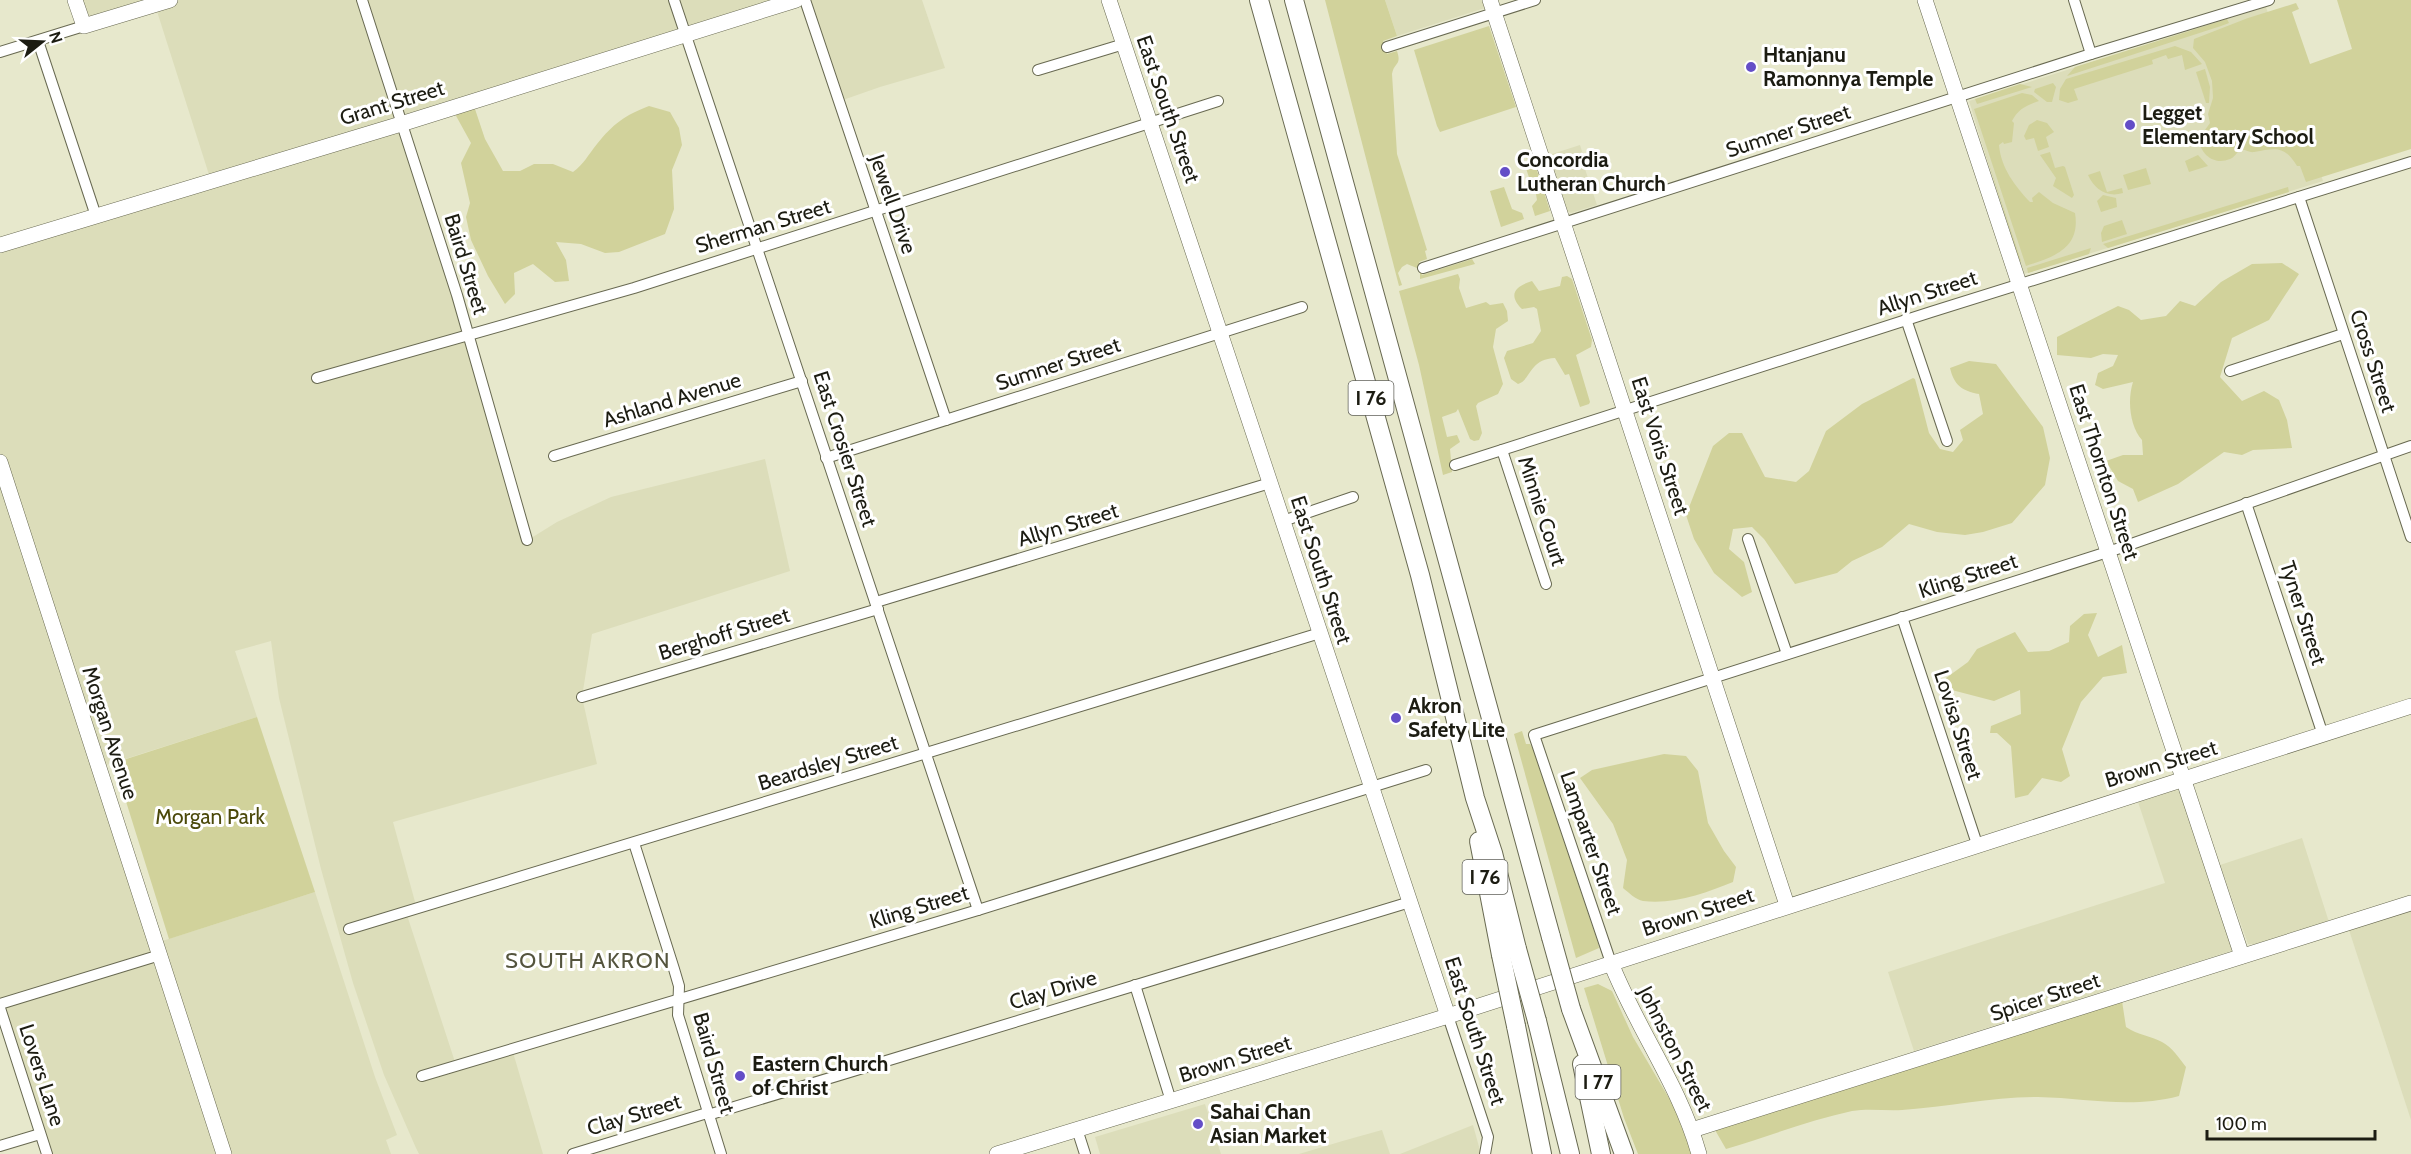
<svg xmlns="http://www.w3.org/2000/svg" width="2411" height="1154" viewBox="0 0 2411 1154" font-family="Cabin,sans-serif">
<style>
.built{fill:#dcddba}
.green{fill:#d1d29b}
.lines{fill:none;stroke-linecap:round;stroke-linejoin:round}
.street-casing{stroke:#686951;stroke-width:12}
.secondary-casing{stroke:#686951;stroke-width:16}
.highway-casing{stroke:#686951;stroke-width:20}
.street{stroke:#fff;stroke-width:10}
.secondary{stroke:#fff;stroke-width:15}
.highway{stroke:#fff;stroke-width:18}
.highway-bridge-casing{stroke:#686951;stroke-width:20;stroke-linecap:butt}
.highway-bridge{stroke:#fff;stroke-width:18}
.poi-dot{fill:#644ec7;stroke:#fff;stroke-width:2}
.labels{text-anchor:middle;stroke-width:6;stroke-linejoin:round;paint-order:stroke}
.shield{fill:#fff;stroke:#606059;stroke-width:1.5}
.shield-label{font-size:20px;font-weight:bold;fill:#1c1c12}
.poi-label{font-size:21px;font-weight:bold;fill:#1c1c12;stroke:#fff;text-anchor:start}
.street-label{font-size:21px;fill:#1c1c12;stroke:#fff}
.park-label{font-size:21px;fill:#4b490a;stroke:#fff}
.neighbourhood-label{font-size:22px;letter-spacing:1.5px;fill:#54543d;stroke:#fff}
</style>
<rect width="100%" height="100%" fill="#e7e8cc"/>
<!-- built -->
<g class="built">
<path d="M75 0H674L686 35 401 124 528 540 557 522 611 497 765 459 790 571 592 634 582 697 597 764 393 822 417 909 406 912 456 1065 512 1049 543 1154H419L416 1148 384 1075 353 983 321 869 279 698 271 641 235 651 257 717 100 767 156 943 315 892 375 1077 397 1135 386 1140 391 1154H47L0 1008V245L211 181 155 5 84 26Z"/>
<path d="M677 0H791L688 33Z"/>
<path d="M806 0H922L945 68 880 87 840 101Z"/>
<path d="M1385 0H1485V8L1397 36Z"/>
<path d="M2266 7 2323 181 2024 274 1969 101Z"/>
<path d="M1580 145 1586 164 1584 166 1597 205 1571 213 1567 211 1549 155Z"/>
<path d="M2175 790 2180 791 2233 946 2231 951 1914 1051 1888 972 2165 883 2138 802Z"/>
<path d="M2302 838 2329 922 2256 944H2248L2220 865Z"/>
<path d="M2411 910V1120L2349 930Z"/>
<path d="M1205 1104 1221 1154H1100L1095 1137Z"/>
<path d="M1473 1125 1481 1154H1400Z"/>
<path d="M1382 1130 1390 1154H1299L1346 1140Z"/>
</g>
<!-- green -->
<g class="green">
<path d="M1325 0H1385L1397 36 1383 41 1387 54 1397 51C1402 66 1394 62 1392 74L1397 154 1427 250 1425 251 1427 259 1419 262 1422 275 1472 259 1475 264 1420 279V273L1417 268 1407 264 1402 267 1398 273 1402 285 1399 286Z"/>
<path d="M2337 0H2411V149L2306 182 2300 166H2297C2284 145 2276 148 2254 152 2249 153 2246 149 2240 150 2236 153 2235 157 2230 159 2211 167 2196 149 2199 132L2205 130 2210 123 2208 114 2213 98 2212 81 2205 62 2193 48 2194 39 2248 18 2296 3 2299 9 2292 12 2310 64 2352 49Z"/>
<path d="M2227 19 2229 23 2221 26 2067 76 2075 67Z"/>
<path d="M1489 26 1516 107 1440 132 1437 126 1414 50Z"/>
<path d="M2175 46 2191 52 2202 64 2185 70 2182 55 2168 59 2166 55 2152 60 2153 64 2074 89 2078 100 2068 103 2059 100 2060 89 2066 79Z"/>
<path d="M2205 69 2210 87 2209 103H2206L2196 72Z"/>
<path d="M2053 83 2056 87 2052 102H2047L2034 92 2035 89Z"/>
<path d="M2020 84 2032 87 1977 104 1975 99Z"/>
<path d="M2022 93 2032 95 2039 101C2027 105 2018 109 2012 121L2014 123 2012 142 2004 144 2003 142 1999 145C2001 168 2015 186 2030 202H2033L2032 198 2039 192 2053 203 2075 213C2081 249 2053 257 2026 266L1974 109Z"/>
<path d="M649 106 670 112 679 128 682 145 672 170 674 209 665 234 619 252 605 253 581 244 556 242 566 260 569 281 555 282 533 264 514 273 515 294 505 304 488 276 471 240 466 217 470 203 461 163 471 143 455 114 475 109 485 139 503 171H520L534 164H553L573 172C584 164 588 155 597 144 613 124 625 115 649 106Z"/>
<path d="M1972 112 2021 261 2020 262Z"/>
<path d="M2037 120 2047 123 2054 132 2046 137 2049 147 2038 151 2034 138 2026 140 2024 136 2029 125Z"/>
<path d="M1531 151 1542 187 1535 191 1533 190 1525 165 1528 163 1525 153Z"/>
<path d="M2050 152 2055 168 2063 166 2065 167 2074 195 2072 198 2053 186 2056 178 2040 155Z"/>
<path d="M2198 155 2208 166 2189 172 2185 161Z"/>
<path d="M2146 168 2151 184 2128 190 2123 175Z"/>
<path d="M2100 171 2107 192 2122 188 2123 193C2107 198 2094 189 2088 175Z"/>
<path d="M1504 187 1512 209 1522 213 1524 219 1501 227 1490 191Z"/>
<path d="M2288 187 2289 192 2108 248 2103 244Z"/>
<path d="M1543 189 1550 211 1535 216 1532 206 1537 200 1536 194Z"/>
<path d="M2103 195 2116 198 2117 207 2101 212 2097 201Z"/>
<path d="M2122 220 2127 234 2102 242 2101 233 2104 226Z"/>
<path d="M2091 248 2089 254 2028 273 2027 268Z"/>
<path d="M2282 263 2299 274 2269 320 2232 338 2220 377 2242 401 2264 391 2279 400 2287 420 2292 448 2253 450 2242 455 2224 452 2178 484 2138 502 2133 489 2118 481 2106 461 2123 455H2143L2142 440C2130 427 2127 400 2133 382L2103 389 2095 385 2098 373 2113 366 2118 355 2103 354 2091 358 2057 355V337L2118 306 2129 310 2141 320 2166 316 2180 301 2195 306 2221 282 2252 264Z"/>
<path d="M1458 274 1460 279 1459 288 1466 308 1486 302 1490 305 1503 303 1507 311 1508 321 1496 329 1493 347 1503 384 1498 394 1478 403 1476 406 1482 433 1479 440 1474 441 1470 439 1458 409 1456 412 1442 417 1447 437 1457 435 1460 442 1450 449 1452 472 1443 475 1419 365 1399 291Z"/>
<path d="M1567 276 1572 279 1592 340 1591 347 1576 355 1590 402 1589 404 1580 407 1569 374 1565 375 1555 358C1529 359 1531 380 1518 384L1511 379 1504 358 1507 351 1533 343 1541 331 1537 309 1534 307 1522 309C1507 294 1516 286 1532 281L1539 291 1560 286 1562 277Z"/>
<path d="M1969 361 1996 364 2043 427 2050 458 2045 485 2012 523 1983 532 1965 535 1937 532 1909 524 1882 547 1852 561 1837 573 1795 584 1764 539 1752 527 1733 529 1729 549 1744 562 1752 592 1742 597 1714 573 1694 539 1686 515 1713 446 1729 433H1742L1765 477 1796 482 1809 471 1826 431 1862 404 1913 378 1915 379 1929 433 1940 449 1953 452 1963 440 1960 430 1983 414 1979 394C1962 391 1954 385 1950 368Z"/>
<path d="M2097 613 2088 635 2098 657 2122 645 2127 673 2103 677 2081 702 2062 749 2070 776 2061 782 2042 778 2028 795 2015 798 2011 746 1997 733H1990L1991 726 2021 714 2020 690 1994 701 1948 689 1946 678 1968 662 1977 649 2015 632 2028 652 2049 651 2069 642 2070 626 2084 614Z"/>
<path d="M257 717 315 892 169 939 114 763Z"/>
<path d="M1522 731 1526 744H1530L1533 749 1598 943 1599 948 1576 958 1514 734Z"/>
<path d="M1664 754 1686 756 1698 771 1708 823 1724 851 1736 867 1733 882C1706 893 1673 905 1643 901 1636 900 1628 892 1623 888L1627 860 1613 824 1580 778 1592 770Z"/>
<path d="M1598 984 1612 991 1633 1037 1673 1105 1692 1154H1638L1624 1118 1584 988Z"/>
<path d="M2122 1001 2126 1027C2138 1035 2151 1036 2162 1042 2172 1047 2179 1058 2186 1067L2179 1096C2130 1109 2087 1098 2038 1097 1992 1097 1948 1107 1902 1110 1885 1111 1869 1108 1852 1111 1810 1120 1767 1137 1726 1149L1715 1130Z"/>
</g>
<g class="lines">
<!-- street casing -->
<g class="street-casing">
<g id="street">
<path d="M362 0 457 295 527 540"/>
<path d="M674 0 978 910"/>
<path d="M805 0 946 420"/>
<path d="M2074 0 2091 54"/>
<path d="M38 41 96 216"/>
<path d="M1387 47 1535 0"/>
<path d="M0 52 84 26"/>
<path d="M1038 70 1124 44"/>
<path d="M2299 197 2411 537"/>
<path d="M1423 268 2091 54 2269 0"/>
<path d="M1906 319 1947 441"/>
<path d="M2230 371 2343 334"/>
<path d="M317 378 634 288 1218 101"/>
<path d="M1502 450 1546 584"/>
<path d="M554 456 802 381"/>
<path d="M826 458 1302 307"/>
<path d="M1455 465 1931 312 2411 162"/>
<path d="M2246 503 2323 735"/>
<path d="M1283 521 1353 497"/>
<path d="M1748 539 1787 654"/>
<path d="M876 602 1270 483"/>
<path d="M1902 617 1977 844"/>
<path d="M582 697 878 609"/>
<path d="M634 843 674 969 679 986 678 1015 721 1154"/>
<path d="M349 929 1320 633"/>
<path d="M1611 963 1534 735 2120 548 2411 446"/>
<path d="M1135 985 1171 1101"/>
<path d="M0 1004 160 955"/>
<path d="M0 1008 47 1154"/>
<path d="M1448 1016 1488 1137 1485 1154"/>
<path d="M422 1076 978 910 1426 770"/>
<path d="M708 1115 1410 902"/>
<path d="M1077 1129 1085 1154"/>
<path d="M0 1146 40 1134"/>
<path d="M573 1154 707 1113"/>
</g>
</g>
<!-- secondary casing -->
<g class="secondary-casing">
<g id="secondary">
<path d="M75 0 84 26 170 0"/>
<path d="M1109 0 1448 1016"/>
<path d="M1490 0 1787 905"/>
<path d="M1925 0 2242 956"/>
<path d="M0 245 401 124 796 0"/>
<path d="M0 462 224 1154"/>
<path d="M1611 963C1637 1029 1680 1086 1699 1154"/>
<path d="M1692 1130 2411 903"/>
<path d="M997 1154 1448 1016 2411 706"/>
</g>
</g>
<!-- highway casing -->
<g class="highway-casing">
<g id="highway">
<path d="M1259 0 1420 575 1475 798 1493 853 1517 949"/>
<path d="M1294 0 1551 937"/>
<path d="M1479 841 1501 955"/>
<path d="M1571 1009 1624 1154"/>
<path d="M1537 1021 1570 1154"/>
<path d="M1516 1026 1542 1154"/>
<path d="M1582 1064 1601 1154"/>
</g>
</g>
<!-- street -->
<use href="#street" class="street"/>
<!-- secondary -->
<use href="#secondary" class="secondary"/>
<!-- highway -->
<use href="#highway" class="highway"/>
<!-- highway-bridge casing -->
<g class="highway-bridge-casing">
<g id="highway-bridge">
<path d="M1551 937 1571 1009"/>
<path d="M1517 949 1537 1021"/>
<path d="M1501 955 1516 1026"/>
</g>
</g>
<!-- highway-bridge -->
<use href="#highway-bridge" class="highway-bridge"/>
</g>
<!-- markers -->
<g class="poi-dot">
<circle cx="1751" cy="67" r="6"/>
<circle cx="2130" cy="125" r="6"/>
<circle cx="1505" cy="172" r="6"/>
<circle cx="1396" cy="718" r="6"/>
<circle cx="740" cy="1076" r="6"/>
<circle cx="1198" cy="1124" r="6"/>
</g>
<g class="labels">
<!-- shield labels -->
<g class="shield">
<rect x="1348.5" y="381" width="45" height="34" rx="4.5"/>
<rect x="1462.5" y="860" width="45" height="34" rx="4.5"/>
<rect x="1575.5" y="1065" width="45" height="34" rx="4.5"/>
</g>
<g class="shield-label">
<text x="1371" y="405">I 76</text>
<text x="1485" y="884">I 76</text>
<text x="1598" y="1089">I 77</text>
</g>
<!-- poi labels -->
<g class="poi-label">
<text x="1763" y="62">Htanjanu<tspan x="1763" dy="24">Ramonnya Temple</tspan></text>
<text x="2142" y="120">Legget<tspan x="2142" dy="24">Elementary School</tspan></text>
<text x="1517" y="167">Concordia<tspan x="1517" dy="24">Lutheran Church</tspan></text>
<text x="1408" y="713">Akron<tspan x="1408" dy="24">Safety Lite</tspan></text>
<text x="752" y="1071">Eastern Church<tspan x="752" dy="24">of Christ</tspan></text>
<text x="1210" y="1119">Sahai Chan<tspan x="1210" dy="24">Asian Market</tspan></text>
</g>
<!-- street labels -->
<g class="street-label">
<text transform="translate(392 103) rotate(-17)" y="7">Grant Street</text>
<text transform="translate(1168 109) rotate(71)" y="7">East South Street</text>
<text transform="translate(1788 131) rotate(-18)" y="7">Sumner Street</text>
<text transform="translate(893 204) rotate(71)" y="7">Jewell Drive</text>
<text transform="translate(763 226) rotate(-17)" y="7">Sherman Street</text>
<text transform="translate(466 264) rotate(73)" y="7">Baird Street</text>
<text transform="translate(1927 293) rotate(-18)" y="7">Allyn Street</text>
<text transform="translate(2373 361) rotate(72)" y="7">Cross Street</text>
<text transform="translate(1058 364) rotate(-18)" y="7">Sumner Street</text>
<text transform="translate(672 400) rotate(-17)" y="7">Ashland Avenue</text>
<text transform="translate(1660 446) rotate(72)" y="7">East Voris Street</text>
<text transform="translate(845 449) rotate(72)" y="7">East Crosier Street</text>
<text transform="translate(2104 472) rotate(72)" y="7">East Thornton Street</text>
<text transform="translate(1542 511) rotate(72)" y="7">Minnie Court</text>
<text transform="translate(1068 525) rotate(-17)" y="7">Allyn Street</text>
<text transform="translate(1321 570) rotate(72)" y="7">East South Street</text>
<text transform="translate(1968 576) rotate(-18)" y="7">Kling Street</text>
<text transform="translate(2303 613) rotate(72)" y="7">Tyner Street</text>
<text transform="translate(724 634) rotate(-17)" y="7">Berghoff Street</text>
<text transform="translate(1958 725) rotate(72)" y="7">Lovisa Street</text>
<text transform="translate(110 733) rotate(72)" y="7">Morgan Avenue</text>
<text transform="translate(828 763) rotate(-17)" y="7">Beardsley Street</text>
<text transform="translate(2161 764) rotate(-17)" y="7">Brown Street</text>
<text transform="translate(1591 843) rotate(71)" y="7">Lamparter Street</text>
<text transform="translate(919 907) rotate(-17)" y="7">Kling Street</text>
<text transform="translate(1698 912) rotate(-18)" y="7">Brown Street</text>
<text transform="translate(1053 990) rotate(-17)" y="7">Clay Drive</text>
<text transform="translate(2045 997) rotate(-18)" y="7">Spicer Street</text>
<text transform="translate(1475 1031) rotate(72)" y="7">East South Street</text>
<text transform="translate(1675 1049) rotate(63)" y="7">Johnston Street</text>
<text transform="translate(1235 1059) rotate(-17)" y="7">Brown Street</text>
<text transform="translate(714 1063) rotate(74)" y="7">Baird Street</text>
<text transform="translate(42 1075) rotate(72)" y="7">Lovers Lane</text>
<text transform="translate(634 1115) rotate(-17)" y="7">Clay Street</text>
</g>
<!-- park labels -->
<g class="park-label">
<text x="210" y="824">Morgan Park</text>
</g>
<!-- neighbourhood labels -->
<g class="neighbourhood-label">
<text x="588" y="968">SOUTH AKRON</text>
</g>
</g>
<!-- north arrow -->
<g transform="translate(42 42) rotate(72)" stroke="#ffffff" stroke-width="4.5" paint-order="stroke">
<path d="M0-4.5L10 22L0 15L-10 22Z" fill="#1c1c12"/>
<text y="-9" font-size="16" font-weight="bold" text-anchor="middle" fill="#1c1c12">N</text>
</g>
<!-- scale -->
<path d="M2207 1130v9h168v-9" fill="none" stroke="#1c1c12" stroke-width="3"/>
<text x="2216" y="1130" font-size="18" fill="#1c1c12" stroke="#ffffff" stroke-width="4.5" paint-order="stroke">100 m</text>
</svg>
